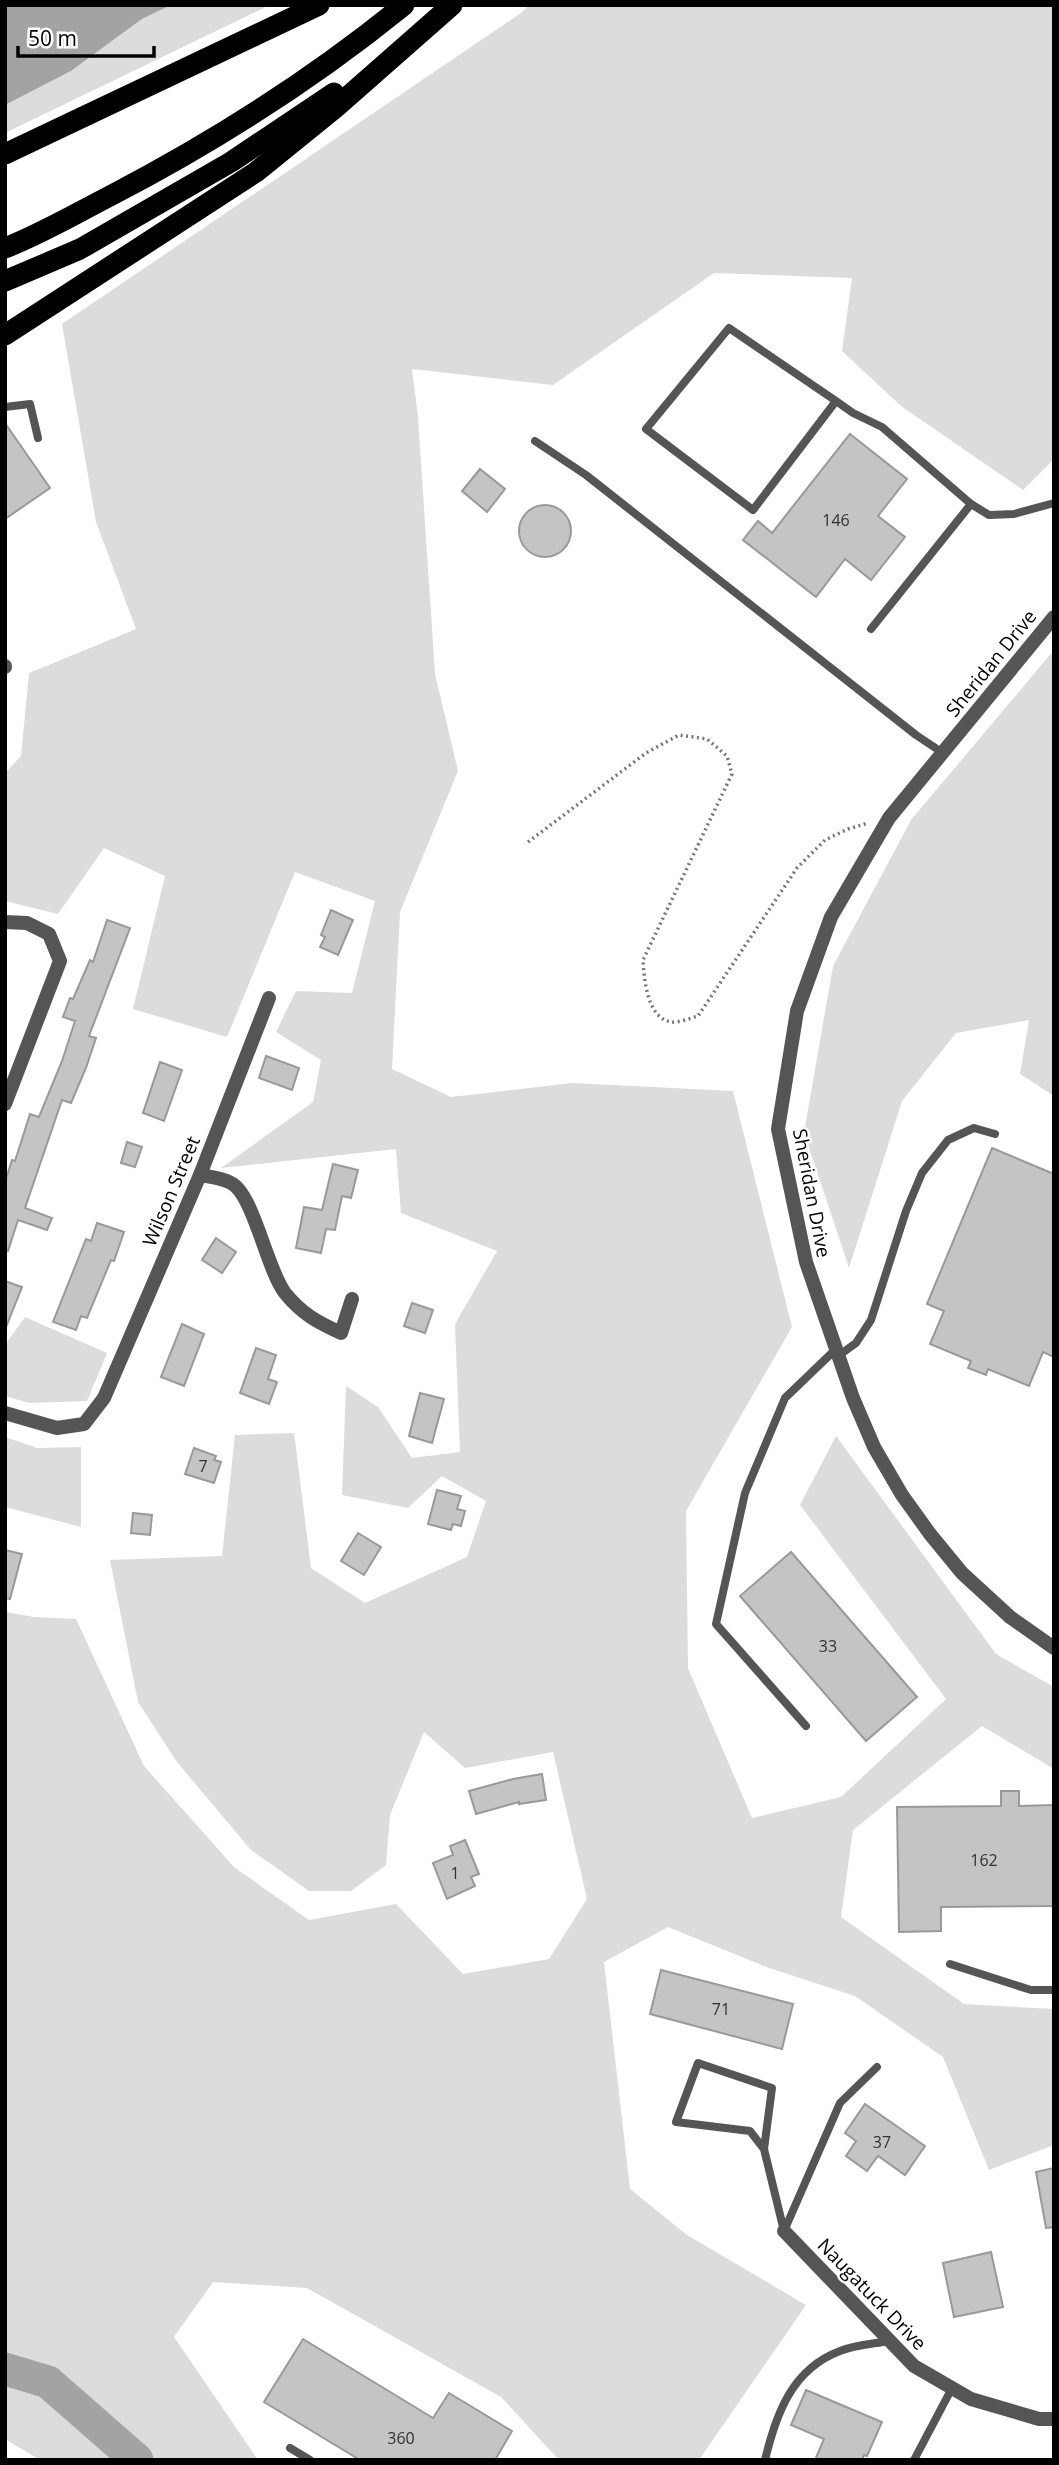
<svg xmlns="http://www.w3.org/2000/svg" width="1059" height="2465" viewBox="0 0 1059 2465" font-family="'Open Sans',sans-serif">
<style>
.green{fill:#dcdcdc}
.water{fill:#a3a3a3}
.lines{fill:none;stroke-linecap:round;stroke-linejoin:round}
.river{stroke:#a3a3a3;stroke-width:33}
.building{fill:#c4c4c4;stroke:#999;stroke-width:2}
.path{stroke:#777;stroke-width:3.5;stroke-dasharray:2 3.5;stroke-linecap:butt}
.lane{stroke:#555;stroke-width:8}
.street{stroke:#555;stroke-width:14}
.highway{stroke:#000;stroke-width:21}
.labels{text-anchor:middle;stroke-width:5;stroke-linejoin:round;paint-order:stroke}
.number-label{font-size:16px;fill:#313131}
.street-label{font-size:19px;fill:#000;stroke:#fff}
</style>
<rect width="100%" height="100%" fill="#fff"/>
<!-- green -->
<g class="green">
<path d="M171 5H270L5 133V105L71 71 142 19Z"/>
<path d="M529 5H1054V459L1023 490 901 406 842 351 852 278 714 273 553 385 412 369 418 417 435 674 458 771 400 912 392 1069 451 1097 572 1083 733 1091 792 1327 686 1511 688 1668 752 1818 841 1797 946 1699 800 1505 836 1436 996 1654 1054 1687V1769L982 1726 853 1830 841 1917 964 2004 1054 2009V2145L989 2170 943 2057 855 1996 769 1968 668 1927 604 1962 630 2189 687 2235 806 2305 699 2460H559L501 2397 307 2288 213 2282 174 2337 258 2460H40L5 2439V1612L34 1617 76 1619 144 1766 234 1867 309 1920 396 1904 463 1974 549 1959 587 1899 553 1752 465 1768 424 1732 390 1815 386 1865 351 1891H309L251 1850 177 1762 138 1702 110 1560 222 1556 235 1435 294 1433 311 1568 365 1603 467 1557 486 1501 442 1476 408 1508 342 1495 346 1386 378 1407 412 1458 460 1452 455 1324 497 1251 401 1213 396 1149 221 1168 313 1102 321 1060 276 1032 296 991 352 993 375 901 295 872 227 1037 133 1009 165 876 104 848 58 914 5 901V773L21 756 29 673 136 629 96 522 62 324 521 13Z"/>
<path d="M1054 650V1096L1020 1074 1029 1020 956 1033 902 1101 849 1268 804 1133 833 966 911 820Z"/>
<path d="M25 1317 107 1353 87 1401 29 1403 5 1396V1345Z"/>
<path d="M5 1437 37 1448 81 1447V1527L5 1507Z"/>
</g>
<!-- water -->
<path class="water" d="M5 5H171L142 19 71 71 5 105Z"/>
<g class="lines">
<!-- river -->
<path class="river" d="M5 2369 48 2382 137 2460"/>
</g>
<!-- building -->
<g class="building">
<path d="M5 423 50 488 5 519Z"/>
<path d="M850 434 907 479 878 516 905 537 871 580 845 559 816 597 743 540 758 521 772 533Z"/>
<path d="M480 469 505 489 487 512 462 491Z"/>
<circle cx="545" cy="531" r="26"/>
<path d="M331 910 353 920 338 955 320 947 325 937 321 935Z"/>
<path d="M107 920 130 928 89 1036 96 1038 86 1068 71 1103 62 1100 25 1208 52 1218 47 1230 18 1220 8 1251H5V1182L12 1160 15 1161 30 1114 39 1117 62 1061 75 1021 63 1017 70 998 73 999 90 960 93 962Z"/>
<path d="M266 1056 299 1068 292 1090 259 1078Z"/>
<path d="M160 1062 182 1070 164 1121 143 1113Z"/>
<path d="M127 1142 142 1147 135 1167 121 1163Z"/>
<path d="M992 1148 1054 1174V1357L1043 1352 1029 1386 988 1369 986 1375 968 1368 971 1361 930 1344 944 1311 927 1304Z"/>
<path d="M333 1164 358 1170 351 1198 342 1196 335 1230 326 1229 321 1253 296 1248 304 1207 322 1210Z"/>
<path d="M97 1223 124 1232 114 1261 111 1260 87 1318 81 1316 76 1330 53 1322 86 1239 91 1241Z"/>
<path d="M216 1238 236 1252 222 1273 202 1260Z"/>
<path d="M5 1281 22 1287 6 1327H5Z"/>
<path d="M412 1303 433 1310 425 1333 404 1326Z"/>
<path d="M182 1324 204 1334 184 1386 161 1377Z"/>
<path d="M256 1348 276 1355 268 1379 277 1382 269 1404 240 1393Z"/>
<path d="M420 1393 444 1399 432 1443 409 1436Z"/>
<path d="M194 1448 216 1456 214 1460 221 1462 214 1483 185 1474Z"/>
<path d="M437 1490 461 1496 457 1509 465 1511 461 1526 453 1524 451 1530 428 1524Z"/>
<path d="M133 1513 152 1515 150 1535 131 1533Z"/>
<path d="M358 1533 381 1547 364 1575 341 1561Z"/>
<path d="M5 1550 22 1554 10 1599 5 1598Z"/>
<path d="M791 1552 917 1697 866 1741 740 1596Z"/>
<path d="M542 1774 546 1800 519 1804V1802L476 1814 469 1791 513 1779Z"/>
<path d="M1001 1791H1019V1806L1054 1805V1906L941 1907V1931L899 1932 897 1807 1001 1806Z"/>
<path d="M465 1840 479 1874 471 1877 475 1886 447 1899 433 1863 453 1855 450 1846Z"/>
<path d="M661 1970 793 2004 782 2049 650 2014Z"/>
<path d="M865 2104 925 2146 905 2175 878 2156 867 2171 846 2156 856 2141 845 2133Z"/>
<path d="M1054 2168V2227L1046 2228 1036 2172Z"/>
<path d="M991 2252 1003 2307 954 2317 943 2263Z"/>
<path d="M303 2339 433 2418 449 2393 512 2431 495 2460H360L264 2402Z"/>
<path d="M806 2390 882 2422 867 2456 864 2455 862 2460H815L824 2439 791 2425Z"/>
</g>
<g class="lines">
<!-- path -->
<path class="path" d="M528 842 646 753 679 735 707 739 727 756 732 774 643 960C644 979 647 1018 671 1022 678 1023 691 1018 698 1016L797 868 825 840 848 829 868 823"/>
<!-- lane -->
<g class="lane">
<path d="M836 401 753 510 646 429 729 328 836 401 853 413 882 427 971 504"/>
<path d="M5 407 30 404 38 438"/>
<path d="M535 441 586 475 916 735 943 753"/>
<path d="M871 629 971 504 989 515 1014 514 1054 503"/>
<path d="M838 1356 856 1343 871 1320 906 1211 922 1173 948 1140 974 1128 995 1134"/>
<path d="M806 1726 716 1624 745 1493 785 1398 836 1349"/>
<path d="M950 1964 1031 1990H1054"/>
<path d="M764 2149 750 2131 676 2122 698 2063 772 2088 764 2149 784 2231"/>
<path d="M784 2231 840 2103 877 2067"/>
<path d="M290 2448 310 2460"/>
<path d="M765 2460C776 2414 792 2369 840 2351 855 2345 873 2344 889 2341"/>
<path d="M914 2460 952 2388"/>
</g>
<!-- street -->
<g class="street">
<path d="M1054 617 889 818 831 917 797 1011 778 1129 806 1262 853 1398 874 1447 902 1495 930 1534 962 1573 1010 1617 1054 1648"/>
<path d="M5 666V667"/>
<path d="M5 922 27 923 49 934 60 961 5 1104"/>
<path d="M200 1175C209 1177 222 1178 231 1183 253 1193 267 1270 285 1293 302 1314 317 1322 341 1333L352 1299"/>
<path d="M5 1413 57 1428 84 1424 104 1398 200 1175 269 998"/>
<path d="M784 2231 914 2366 971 2399 1039 2419H1054"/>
</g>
<!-- highway -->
<g class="highway">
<path d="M5 154 319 5"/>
<path d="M5 248C41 234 75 214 110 196 214 142 313 79 404 5"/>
<path d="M5 281 80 249 231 162 334 93"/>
<path d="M5 335 256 172 335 108 452 5"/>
</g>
</g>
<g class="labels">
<!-- number labels -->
<g class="number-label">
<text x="836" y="526">146</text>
<text x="203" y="1472">7</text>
<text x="828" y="1652">33</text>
<text x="984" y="1866">162</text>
<text x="455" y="1879">1</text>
<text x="721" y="2015">71</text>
<text x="882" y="2148">37</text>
<text x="401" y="2444">360</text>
</g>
<!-- street labels -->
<g class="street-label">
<text transform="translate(991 663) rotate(-51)" y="7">Sheridan Drive</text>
<text transform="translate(171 1191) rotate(-67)" y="7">Wilson Street</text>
<text transform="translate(812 1193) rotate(79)" y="7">Sheridan Drive</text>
<text transform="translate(872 2294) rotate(46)" y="7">Naugatuck Drive</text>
</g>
</g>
<!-- border -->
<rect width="1059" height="2465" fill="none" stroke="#000000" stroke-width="14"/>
<!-- scale -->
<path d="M18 46v10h136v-10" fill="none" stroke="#000000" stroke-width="3.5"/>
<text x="28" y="46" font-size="21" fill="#000000" stroke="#ffffff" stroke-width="5" paint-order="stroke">50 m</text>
</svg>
